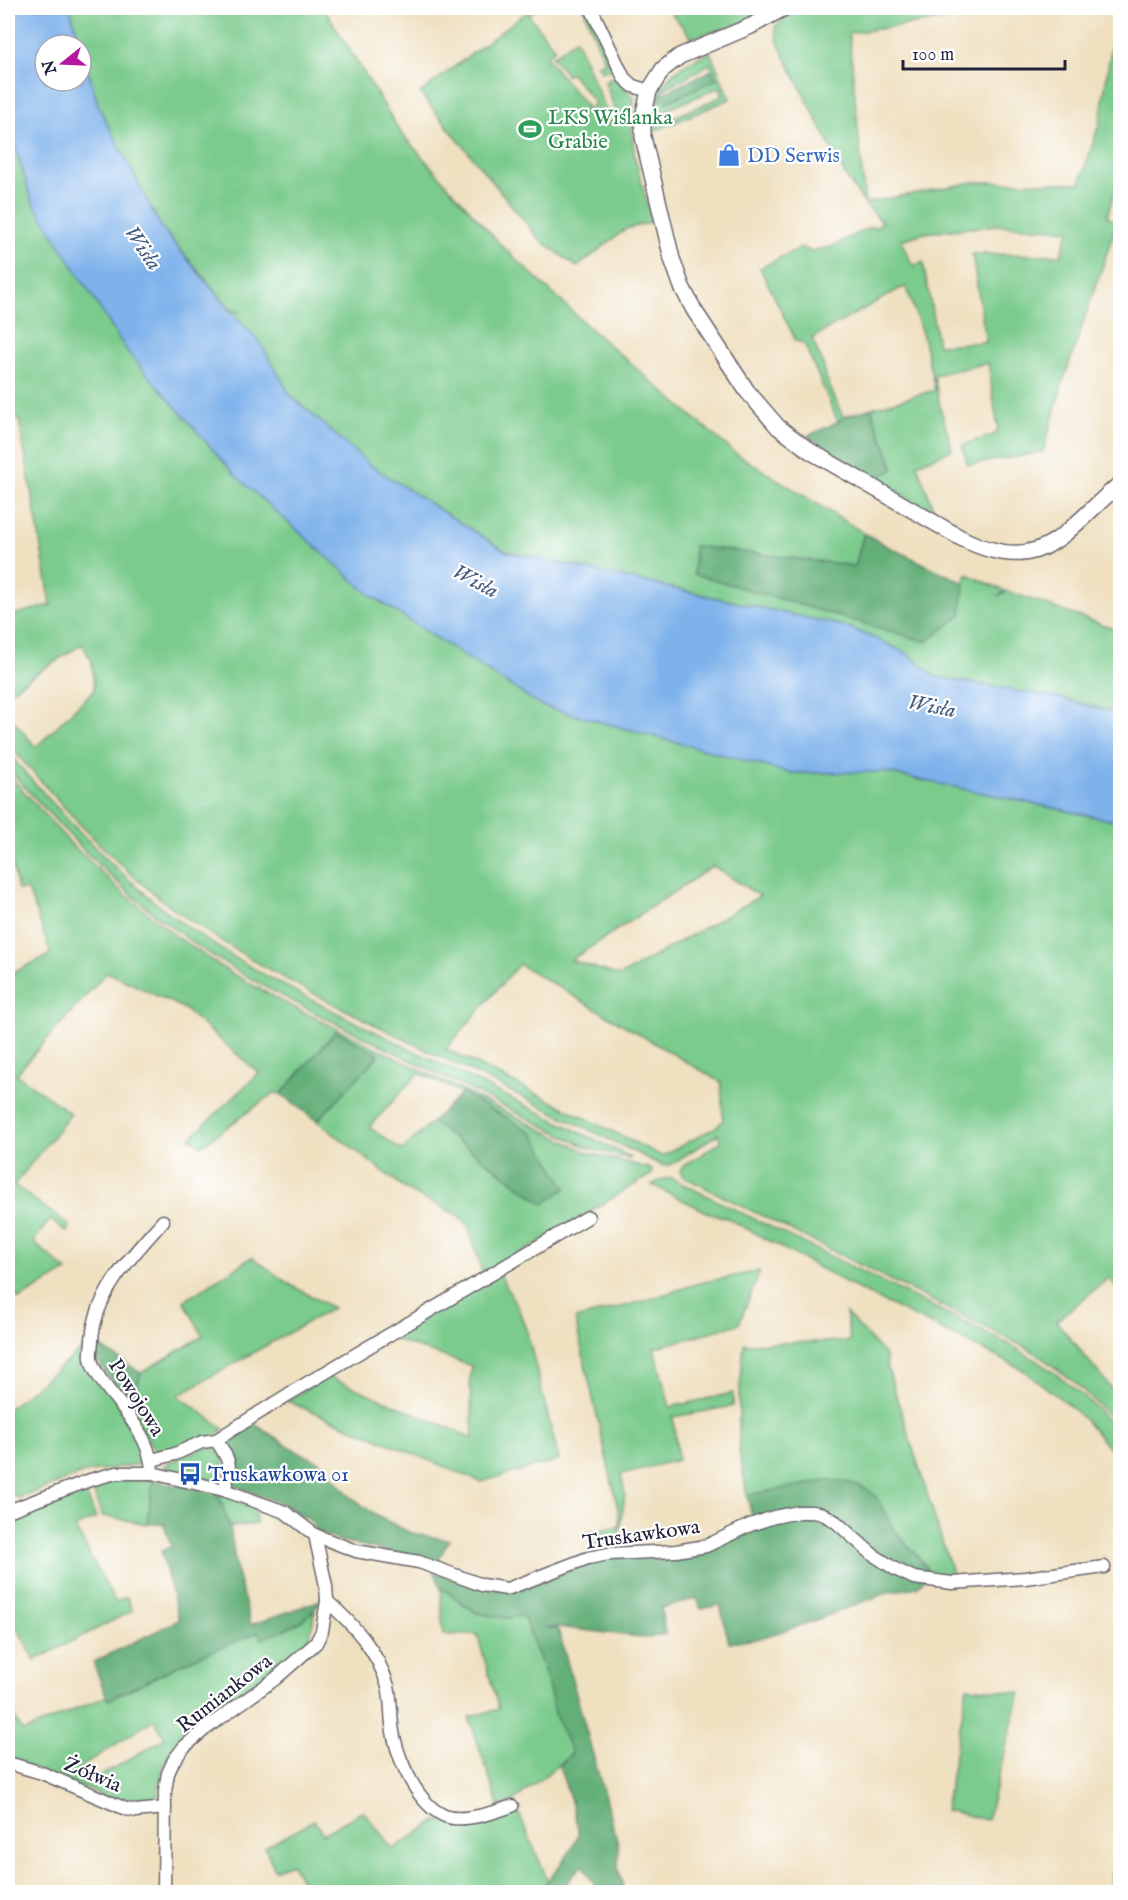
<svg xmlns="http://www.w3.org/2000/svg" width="1128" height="1900" viewBox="0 0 1128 1900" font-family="'IM FELL English',serif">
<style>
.green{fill:#7acb8c;stroke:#4e7664;stroke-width:1.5;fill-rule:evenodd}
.forest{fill:#63af78;stroke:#42685a;stroke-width:1.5}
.water{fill:#7eb2eb;stroke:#506a93;stroke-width:1.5}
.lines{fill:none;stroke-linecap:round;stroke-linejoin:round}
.minor-casing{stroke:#6a646a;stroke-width:15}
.tertiary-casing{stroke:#6a646a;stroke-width:18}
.minor{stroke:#fff;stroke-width:12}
.tertiary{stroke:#fff;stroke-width:15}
.labels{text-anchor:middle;stroke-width:4.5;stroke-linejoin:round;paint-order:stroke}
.leisure-label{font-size:21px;fill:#27864d;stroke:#fff;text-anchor:start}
.shop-label{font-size:21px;fill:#366cbe;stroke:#fff;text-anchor:start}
.street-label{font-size:21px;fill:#22223b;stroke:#fff}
.transit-label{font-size:21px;fill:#164399;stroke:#fff;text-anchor:start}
.water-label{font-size:22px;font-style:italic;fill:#475c81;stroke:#fff}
</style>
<rect width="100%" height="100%" fill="#fff"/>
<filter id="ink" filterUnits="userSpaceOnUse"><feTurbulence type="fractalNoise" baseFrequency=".0167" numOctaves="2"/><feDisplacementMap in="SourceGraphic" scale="12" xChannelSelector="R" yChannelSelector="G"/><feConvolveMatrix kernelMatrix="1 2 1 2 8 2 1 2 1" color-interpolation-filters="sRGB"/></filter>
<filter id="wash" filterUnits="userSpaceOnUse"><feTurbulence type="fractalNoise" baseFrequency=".008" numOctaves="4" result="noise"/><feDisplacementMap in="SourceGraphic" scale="24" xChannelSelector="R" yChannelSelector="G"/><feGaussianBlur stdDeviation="1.35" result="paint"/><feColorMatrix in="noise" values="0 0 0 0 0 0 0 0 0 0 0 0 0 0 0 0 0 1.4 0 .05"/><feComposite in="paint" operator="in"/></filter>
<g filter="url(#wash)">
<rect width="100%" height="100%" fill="#efe0c0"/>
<!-- green -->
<g class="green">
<path d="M70 8H324L401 133 501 245 594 332 735 453 864 533 855 566 695 546 694 574 961 615 964 583 967 574 1005 591 998 596 1007 591 1120 631V713L1064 699 936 677 905 652 848 627 505 551 371 466 290 395 259 341 230 311 242 312 231 309 161 227 98 105Z"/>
<path d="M532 8H538L529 15 555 49 546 57 602 126 618 118 605 82C610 78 613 76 620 78L624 87 634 97 632 134 635 158 652 222 626 229 577 267 540 240 420 93Z"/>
<path d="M583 8H587L612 66 610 70 601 71 598 65 605 62Z"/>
<path d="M667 8H770L745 22 692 38Z"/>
<path d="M801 8H903L905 12 923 8H1026L849 33 865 203 974 182 1080 183 1100 121 1117 8H1120V52L1118 66 1120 73V175L1107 216 1117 223 1062 385 1043 452 968 465 962 445 994 435 998 429 988 363 934 375 940 407 952 448 950 451 917 464 935 513 875 479 894 469 873 414 872 408 935 390 923 336 906 287 899 289 812 338 824 367V373L843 417 838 422 804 343 796 341 760 268 801 247 810 251 831 247 870 227H876L882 222 864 203 845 175 778 43 775 26ZM997 225 1069 230 1061 255 972 254 986 342 938 345 923 262 913 266 901 240 925 233Z"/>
<path d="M576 39 608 115 602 119 591 107 595 103 571 73 566 76V74L552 57Z"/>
<path d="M710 52 730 99 652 132C654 85 668 70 710 52ZM710 64 716 79 660 100 664 89ZM720 87 723 96 656 125 657 114Z"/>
<path d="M8 124 32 201 370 595 542 706 790 773 884 772 1120 822V1293L1109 1278 1056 1321 1120 1399V1427L1076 1383 1031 1350 682 1176 680 1170 682 1167 721 1142 718 1134 672 1164 666 1166 661 1165C576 1123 490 1081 404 1039 325 1000 247 962 175 910 111 863 60 803 8 744V714L36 747 94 690 92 662 82 644 8 692V616L51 605 19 419 8 420ZM713 866 760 896 620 976 571 960ZM519 964 721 1082 723 1120 718 1126 662 1156 446 1049Z"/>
<path d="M8 753C58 810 108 866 169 913 237 965 313 1001 390 1039 470 1078 550 1118 630 1157V1159L588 1148C516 1112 444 1076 372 1041 303 1007 235 975 174 929 111 882 59 826 8 768Z"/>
<path d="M8 774 70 843 121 891 176 936 231 973 285 1003 589 1153 648 1168 652 1170V1174L482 1277 480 1263 467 1223 456 1214 410 1192 317 1121 379 1055 336 1031 281 1094 274 1093 201 1146 190 1138 259 1073 183 1008 107 972 16 1074 71 1114 14 1185 69 1225 67 1232 50 1220 33 1242 67 1271 19 1299 8 1291V975L51 954 28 890H18L8 847ZM419 1073 462 1093 544 1204 432 1122 402 1150 369 1127Z"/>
<path d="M671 1178 997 1338C1044 1362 1087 1393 1120 1435V1468L1114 1454 1084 1419 1065 1402 1020 1368 860 1290 725 1217 713 1215 652 1185 663 1179Z"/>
<path d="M252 1257 289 1284 333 1308 178 1395 224 1429 216 1435 157 1455 130 1410 141 1373 203 1336 184 1301Z"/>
<path d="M760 1271 739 1324 654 1348 670 1407 733 1393V1406L673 1417 678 1460 621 1474 625 1494 618 1546 597 1550 589 1532 620 1526 618 1509 575 1319 644 1301 699 1283Z"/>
<path d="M499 1273 519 1310 527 1332 559 1460 481 1482 287 1401 327 1376 473 1438 470 1381 472 1366 390 1338Z"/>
<path d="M846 1313 885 1355 887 1366 954 1579 928 1576 926 1566 893 1528 875 1496 843 1482 826 1481 747 1495 739 1451V1397L744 1344 850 1341Z"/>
<path d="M86 1346 145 1451V1463L84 1473 20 1498 13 1496 8 1488V1409Z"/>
<path d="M204 1447 216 1448 224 1459 222 1476C212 1483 204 1479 192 1476L194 1469 189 1467 187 1473 184 1472V1474L163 1468 164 1465Z"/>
<path d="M120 1480H153L147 1524 104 1516 101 1514 92 1486Z"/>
<path d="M84 1489 96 1518 75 1527 115 1602 127 1597 132 1611 35 1660 8 1611V1518Z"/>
<path d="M218 1494 255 1507 256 1524 230 1527Z"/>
<path d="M441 1588 477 1613 506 1618 523 1616 545 1672 556 1717 573 1753 513 1801 499 1807 469 1717 499 1709 477 1634 443 1635Z"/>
<path d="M315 1611 310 1638 275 1672 201 1723 172 1749 163 1768 157 1796 135 1808 8 1759V1707L23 1732 107 1696 109 1700 190 1660 259 1632 262 1639ZM154 1719 165 1738 87 1784 75 1771Z"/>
<path d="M967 1687 1020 1693 987 1820 945 1810Z"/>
<path d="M517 1809 548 1881 538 1892H308L291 1863 275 1870 265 1847 314 1820 323 1834 363 1811 393 1849 437 1821 484 1819Z"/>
<path d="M1120 1826V1892H1109Z"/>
</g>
<!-- forest -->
<g class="forest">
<path d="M712 70 717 79 667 102 660 100 662 94Z"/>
<path d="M872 408 873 414 894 469 875 479 807 436 838 422 843 417Z"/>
<path d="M864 533 885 545 964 583 961 615 927 642 694 574V546L855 566Z"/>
<path d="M336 1031 379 1055 317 1121 281 1094Z"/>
<path d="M462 1093 532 1132 566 1188 544 1204 432 1122Z"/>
<path d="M96 1344 141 1373 130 1410 96 1358Z"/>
<path d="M253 1423 298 1452 318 1461 351 1497 377 1516 411 1533 449 1540 437 1563 337 1540 318 1532 310 1520 284 1505 233 1485C238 1464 234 1457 224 1439Z"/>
<path d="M153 1480 218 1494 230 1527 237 1573 251 1625 321 1600C308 1623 286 1629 262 1639L259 1632 190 1660 108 1700 93 1662 179 1620 161 1551 171 1547 164 1524H147Z"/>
<path d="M826 1481C841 1480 859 1483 871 1492 881 1500 885 1517 893 1528 904 1545 923 1555 928 1576L917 1587 889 1592 808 1623 757 1639 729 1643 720 1605 701 1609 697 1598 661 1608 665 1634 649 1638 558 1627 545 1628 558 1629 619 1848 618 1867 624 1892H599L582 1865 559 1892H538C547 1882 576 1848 578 1834 579 1818 564 1783 559 1766L572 1753 556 1717 545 1672 523 1616 506 1618 477 1613 441 1588 435 1573 508 1592 604 1558 654 1555 755 1529 747 1495Z"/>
</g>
<!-- water -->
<path class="water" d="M8 8H70L81 45H45V81H81V47L98 105 161 227 230 311 259 341 290 395 371 466 505 551 848 627 905 652 936 677 1064 699 1120 715V822L884 772 790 773 542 706 370 595 235 475 127 351 32 201 8 124Z"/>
</g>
<g filter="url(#ink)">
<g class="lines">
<!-- minor casing -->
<g class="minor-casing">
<g id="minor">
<path d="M591 8 624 78 633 86 649 91"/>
<path d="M216 1440 289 1394 588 1217"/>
<path d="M152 1460 175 1454 202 1442 216 1440C231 1462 232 1465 224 1490"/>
<path d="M152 1473C152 1449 139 1430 126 1412 116 1398 93 1375 91 1358 90 1353 92 1346 92 1340 95 1292 133 1255 163 1221"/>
<path d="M8 1511 90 1480 116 1473H152L224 1490 285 1512 315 1535 356 1551 419 1562 482 1585 507 1589 588 1558 609 1554 676 1551 706 1546 750 1525 774 1517 799 1512H813L823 1514 836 1522 872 1554 895 1569 914 1578 952 1583 1025 1578 1104 1567"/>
<path d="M327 1601C355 1626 377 1650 388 1686 392 1702 390 1720 394 1737 400 1763 418 1805 445 1816 462 1823 496 1812 512 1806"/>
<path d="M8 1763 42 1773 126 1809 136 1811 165 1808"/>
<path d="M164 1892 165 1791 168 1773 174 1760 184 1747 205 1729 275 1679 316 1643 322 1631 327 1601 326 1586 315 1535"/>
</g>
</g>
<!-- tertiary casing -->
<g class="tertiary-casing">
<path id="tertiary" d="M784 8 751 26 680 56 663 69 649 91 643 117V137L672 259 682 287 694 310 747 391 778 427 810 451 961 538C1043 579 1063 531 1120 484"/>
</g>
<!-- minor -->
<use href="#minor" class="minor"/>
<!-- tertiary -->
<use href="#tertiary" class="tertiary"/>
</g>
</g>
<!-- icons -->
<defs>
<g id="stadium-bare" transform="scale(1.8)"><path d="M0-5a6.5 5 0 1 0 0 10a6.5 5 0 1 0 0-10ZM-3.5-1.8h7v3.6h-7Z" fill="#2e9e5b" stroke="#fff" stroke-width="2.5" paint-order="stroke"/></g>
<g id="shop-bare" transform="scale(1.8)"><path d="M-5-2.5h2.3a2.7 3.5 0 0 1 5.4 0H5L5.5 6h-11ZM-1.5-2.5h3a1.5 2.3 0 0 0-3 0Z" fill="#3f7fe0" stroke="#fff" stroke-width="2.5" paint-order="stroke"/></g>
<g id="bus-bare" transform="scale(1.8)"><path d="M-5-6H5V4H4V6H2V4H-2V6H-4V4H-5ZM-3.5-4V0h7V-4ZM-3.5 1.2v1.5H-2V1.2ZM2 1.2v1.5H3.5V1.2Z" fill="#1a4fb4" stroke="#fff" stroke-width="2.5" paint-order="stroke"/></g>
</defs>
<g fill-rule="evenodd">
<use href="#stadium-bare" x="530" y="129"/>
<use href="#shop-bare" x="729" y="155"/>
<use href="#bus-bare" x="190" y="1474"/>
</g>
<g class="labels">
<!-- leisure labels -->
<g class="leisure-label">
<text x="548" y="124">LKS Wiślanka<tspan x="548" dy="24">Grabie</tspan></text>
</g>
<!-- shop labels -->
<g class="shop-label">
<text x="747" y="162">DD Serwis</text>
</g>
<!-- street labels -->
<g class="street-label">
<text transform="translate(137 1397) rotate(58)" y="7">Powojowa</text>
<text transform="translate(641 1534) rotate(-8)" y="7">Truskawkowa</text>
<text transform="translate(224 1693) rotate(-38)" y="7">Rumiankowa</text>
<text transform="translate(93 1774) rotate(23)" y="7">Żółwia</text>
</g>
<!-- transit labels -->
<g class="transit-label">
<text x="208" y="1481">Truskawkowa 01</text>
</g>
<!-- water labels -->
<g class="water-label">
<text transform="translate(144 247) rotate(56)" y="8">Wisła</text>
<text transform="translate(476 580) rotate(28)" y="8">Wisła</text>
<text transform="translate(932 705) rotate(11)" y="8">Wisła</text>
</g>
</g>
<!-- margin -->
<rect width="1128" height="1900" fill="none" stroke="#fff" stroke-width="30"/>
<!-- north arrow -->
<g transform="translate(63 63) rotate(252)"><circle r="28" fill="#ffffff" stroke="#a7a7b1" stroke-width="1.5"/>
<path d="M0-4.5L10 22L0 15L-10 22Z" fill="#b5179e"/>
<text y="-9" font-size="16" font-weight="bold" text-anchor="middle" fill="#22223b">N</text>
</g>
<!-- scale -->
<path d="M903 60v9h162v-9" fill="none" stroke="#22223b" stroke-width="3"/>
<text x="912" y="60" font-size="18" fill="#22223b" stroke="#ffffff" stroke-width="4.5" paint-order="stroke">100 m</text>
</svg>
